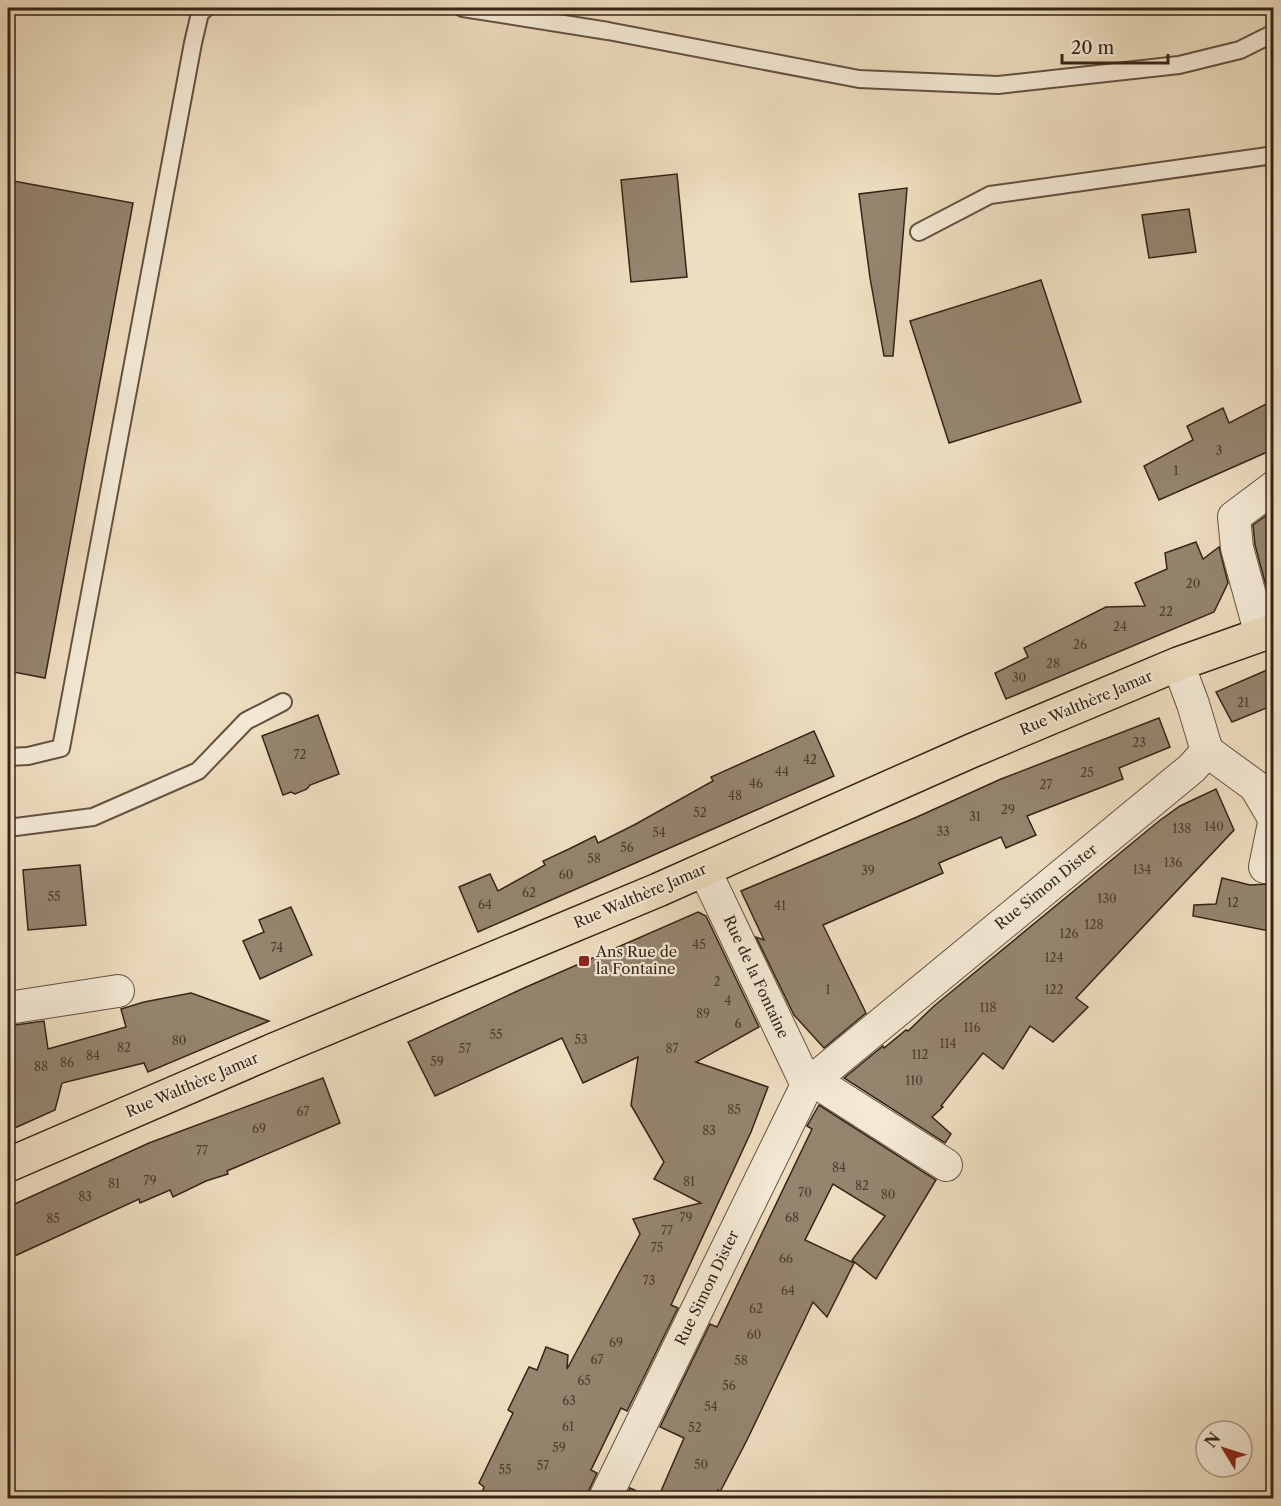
<svg xmlns="http://www.w3.org/2000/svg" width="1281" height="1506" viewBox="0 0 1281 1506" font-family="'Libre Caslon Text',serif">
<style>
.building{fill:#95856f;stroke:#352417;stroke-width:1.5}
.lines{fill:none;stroke-linecap:round;stroke-linejoin:round}
.lane-casing{stroke:#635241;stroke-width:20}
.street-casing{stroke:#635241;stroke-width:34}
.primary-casing{stroke:#352417;stroke-width:36}
.lane{stroke:#f4ead6;stroke-width:16}
.street{stroke:#f4ead6;stroke-width:32}
.primary{stroke:#eedec0;stroke-width:33}
.poi-dot{fill:#8f2418;stroke:#f4ead6;stroke-width:2}
.labels{text-anchor:middle;stroke-width:4.5;stroke-linejoin:round;paint-order:stroke}
.number-label{font-size:12px;fill:#4d3c2d}
.street-label{font-size:15px;fill:#352417;stroke:#f4ead6}
.poi-label{font-size:15px;fill:#352417;stroke:#f4ead6;text-anchor:start}
</style>
<rect width="100%" height="100%" fill="#eedec0"/>
<filter id="stains"><feTurbulence type="fractalNoise" baseFrequency=".00333" numOctaves="4"/><feColorMatrix values="0 0 0 0 .2 0 0 0 0 .09 0 0 0 0 .02 0 0 0 .5 -.17"/></filter>
<radialGradient id="worn" r=".72"><stop offset=".6" stop-color="#630" stop-opacity="0"/><stop offset="1" stop-color="#630" stop-opacity=".3"/></radialGradient>
<!-- building -->
<g class="building">
<path d="M677 174 687 277 631 282 621 180Z"/>
<path d="M8 180 133 203 45 678 8 671Z"/>
<path d="M907 188 893 356H884L870 278 859 194Z"/>
<path d="M1189 209 1196 252 1149 258 1142 215Z"/>
<path d="M1041 280 1081 402 949 443 910 321Z"/>
<path d="M1274 400V449L1159 500 1144 466 1193 440 1187 426 1223 408 1229 423Z"/>
<path d="M1274 510V612H1273L1255 545 1253 525Z"/>
<path d="M1196 542 1203 559 1219 547 1228 583 1214 612 1006 699 995 673 1028 657 1024 648 1106 607 1145 606 1135 583 1167 569 1165 553Z"/>
<path d="M1274 667V705L1232 722 1216 692Z"/>
<path d="M318 715 339 774 310 785 307 789 295 794 291 792 283 795 262 736Z"/>
<path d="M1159 718 1170 747 1119 768 1123 779 1027 816 1036 835 1006 848 1001 837 939 863 943 873 823 925 866 1013 824 1048 794 1015 756 937 764 940 741 891 917 817 1001 779Z"/>
<path d="M814 731 834 776 478 932 459 887 490 874 498 891 545 865 543 861 569 849 595 836 598 843 634 825 713 781 711 777Z"/>
<path d="M1216 789 1234 830 1076 998 1088 1007 1053 1042 1030 1026 1003 1069 983 1053 941 1106 943 1107 932 1117 951 1134 945 1143 844 1078 883 1046 884 1048 906 1030 908 1031 934 1006 1159 821 1180 806Z"/>
<path d="M80 865 86 925 28 930 23 870Z"/>
<path d="M1222 878 1250 885 1268 884 1269 902H1274V932L1193 916 1194 905 1216 904Z"/>
<path d="M291 907 312 955 260 979 243 941 264 932 259 920Z"/>
<path d="M698 912 706 916 759 1027 696 1062 768 1087 751 1132 671 1305 678 1308 627 1411 621 1408 591 1470 597 1473 589 1490 587 1498H480L484 1487 479 1483 513 1413 508 1410 529 1367 537 1370 546 1347 568 1355 567 1369 640 1234 633 1219 701 1203 654 1179 664 1162 631 1105 638 1057 583 1083 562 1038 435 1096 408 1042 524 988Z"/>
<path d="M191 993 269 1021 148 1072 144 1063 62 1083 55 1110 8 1131V1026L44 1021 48 1049 126 1027 121 1009 144 1002Z"/>
<path d="M323 1078 340 1123 227 1171 228 1174 206 1181 173 1197 170 1190 140 1203 139 1199 8 1259V1207L149 1143Z"/>
<path d="M819 1105 936 1180 876 1279 852 1260 885 1216 833 1184 805 1240 854 1263 827 1317 813 1302 747 1440 720 1492 718 1490 714 1498H658L684 1438 660 1427 710 1324 717 1327 812 1129 807 1126Z"/>
<path d="M630 1488 652 1498H625Z"/>
</g>
<g class="lines">
<!-- lane casing -->
<g class="lane-casing">
<g id="lane">
<path d="M463 8 608 31 859 79 998 85 1179 65 1240 50 1274 33"/>
<path d="M919 232 990 195 1274 155"/>
<path d="M8 757 28 756 61 748 193 43 200 13 206 8"/>
<path d="M8 828 93 817 198 771 246 721 283 702"/>
</g>
</g>
<!-- street casing -->
<g class="street-casing">
<g id="street">
<path d="M1261 635 1237 548 1234 517 1274 487"/>
<path d="M1178 664 1193 704 1207 751"/>
<path d="M1207 751 1255 786 1274 818"/>
<path d="M1265 867 1274 823"/>
<path d="M704 869 807 1085"/>
<path d="M8 1008 118 991"/>
<path d="M813 1080 946 1165"/>
<path d="M605 1498 807 1085 1192 768 1207 751"/>
</g>
</g>
<!-- primary casing -->
<g class="primary-casing">
<path id="primary" d="M8 1165 274 1050 658 890 971 751 1178 664 1274 630"/>
</g>
<!-- lane -->
<use href="#lane" class="lane"/>
<!-- street -->
<use href="#street" class="street"/>
<!-- primary -->
<use href="#primary" class="primary"/>
</g>
<!-- markers -->
<rect class="poi-dot" x="578" y="955" width="12" height="12" rx="3"/>
<g class="labels">
<!-- number labels -->
<g class="number-label">
<text x="1219" y="455">3</text>
<text x="1176" y="475">1</text>
<text x="1193" y="588">20</text>
<text x="1166" y="616">22</text>
<text x="1120" y="631">24</text>
<text x="1080" y="649">26</text>
<text x="1053" y="668">28</text>
<text x="1019" y="682">30</text>
<text x="1243" y="707">21</text>
<text x="1139" y="747">23</text>
<text x="300" y="759">72</text>
<text x="810" y="764">42</text>
<text x="782" y="776">44</text>
<text x="1087" y="777">25</text>
<text x="756" y="788">46</text>
<text x="1046" y="789">27</text>
<text x="735" y="800">48</text>
<text x="1008" y="814">29</text>
<text x="700" y="817">52</text>
<text x="975" y="821">31</text>
<text x="1214" y="831">140</text>
<text x="1182" y="833">138</text>
<text x="943" y="836">33</text>
<text x="659" y="837">54</text>
<text x="627" y="852">56</text>
<text x="594" y="863">58</text>
<text x="1173" y="867">136</text>
<text x="1142" y="874">134</text>
<text x="868" y="875">39</text>
<text x="566" y="879">60</text>
<text x="529" y="897">62</text>
<text x="54" y="901">55</text>
<text x="1107" y="903">130</text>
<text x="1233" y="907">12</text>
<text x="485" y="909">64</text>
<text x="780" y="910">41</text>
<text x="1094" y="929">128</text>
<text x="1069" y="938">126</text>
<text x="699" y="949">45</text>
<text x="277" y="952">74</text>
<text x="1054" y="962">124</text>
<text x="717" y="986">2</text>
<text x="828" y="994">1</text>
<text x="1054" y="994">122</text>
<text x="728" y="1005">4</text>
<text x="988" y="1012">118</text>
<text x="703" y="1018">89</text>
<text x="738" y="1028">6</text>
<text x="972" y="1032">116</text>
<text x="496" y="1039">55</text>
<text x="581" y="1044">53</text>
<text x="179" y="1045">80</text>
<text x="948" y="1048">114</text>
<text x="124" y="1052">82</text>
<text x="465" y="1053">57</text>
<text x="672" y="1053">87</text>
<text x="920" y="1059">112</text>
<text x="93" y="1060">84</text>
<text x="437" y="1066">59</text>
<text x="67" y="1067">86</text>
<text x="41" y="1071">88</text>
<text x="914" y="1085">110</text>
<text x="734" y="1114">85</text>
<text x="303" y="1116">67</text>
<text x="259" y="1133">69</text>
<text x="709" y="1135">83</text>
<text x="202" y="1155">77</text>
<text x="839" y="1172">84</text>
<text x="150" y="1185">79</text>
<text x="689" y="1186">81</text>
<text x="114" y="1188">81</text>
<text x="862" y="1190">82</text>
<text x="805" y="1197">70</text>
<text x="888" y="1199">80</text>
<text x="85" y="1201">83</text>
<text x="686" y="1222">79</text>
<text x="792" y="1222">68</text>
<text x="53" y="1223">85</text>
<text x="667" y="1235">77</text>
<text x="657" y="1252">75</text>
<text x="786" y="1263">66</text>
<text x="649" y="1285">73</text>
<text x="788" y="1295">64</text>
<text x="756" y="1313">62</text>
<text x="754" y="1339">60</text>
<text x="616" y="1347">69</text>
<text x="597" y="1364">67</text>
<text x="741" y="1365">58</text>
<text x="584" y="1385">65</text>
<text x="729" y="1390">56</text>
<text x="569" y="1405">63</text>
<text x="711" y="1411">54</text>
<text x="568" y="1431">61</text>
<text x="695" y="1432">52</text>
<text x="559" y="1452">59</text>
<text x="701" y="1469">50</text>
<text x="543" y="1470">57</text>
<text x="505" y="1474">55</text>
</g>
<!-- street labels -->
<g class="street-label">
<text transform="translate(1086 703) rotate(-23)" y="5">Rue Walthère Jamar</text>
<text transform="translate(1046 887) rotate(-39)" y="5">Rue Simon Dister</text>
<text transform="translate(640 896) rotate(-23)" y="5">Rue Walthère Jamar</text>
<text transform="translate(756 977) rotate(65)" y="5">Rue de la Fontaine</text>
<text transform="translate(192 1085) rotate(-23)" y="5">Rue Walthère Jamar</text>
<text transform="translate(707 1288) rotate(-64)" y="5">Rue Simon Dister</text>
</g>
<!-- poi labels -->
<g class="poi-label">
<text x="596" y="957">Ans Rue de<tspan x="596" dy="17">la Fontaine</tspan></text>
</g>
</g>
<!-- margin -->
<rect width="1281" height="1506" fill="none" stroke="#eedec0" stroke-width="30"/>
<rect x="9" y="9" width="1263" height="1488" fill="none" stroke="#352417" stroke-width="3"/>
<rect x="15" y="15" width="1251" height="1476" fill="none" stroke="#352417" stroke-width="1.5"/>
<!-- north arrow -->
<g transform="translate(1224 1449) rotate(308)"><circle r="28" fill="#f4ead6" stroke="#a89b8a" stroke-width="1.5"/>
<path d="M0-4.5L10 22L0 15L-10 22Z" fill="#8f2418"/>
<text y="-9" font-size="16" font-weight="bold" text-anchor="middle" fill="#352417">N</text>
</g>
<!-- scale -->
<path d="M1062 54v9h106v-9" fill="none" stroke="#352417" stroke-width="3"/>
<text x="1071" y="54" font-size="18" fill="#352417" stroke="#f4ead6" stroke-width="4.5" paint-order="stroke">20 m</text>
<rect width="100%" height="100%" filter="url(#stains)"/>
<rect width="100%" height="100%" fill="url(#worn)"/>
</svg>
